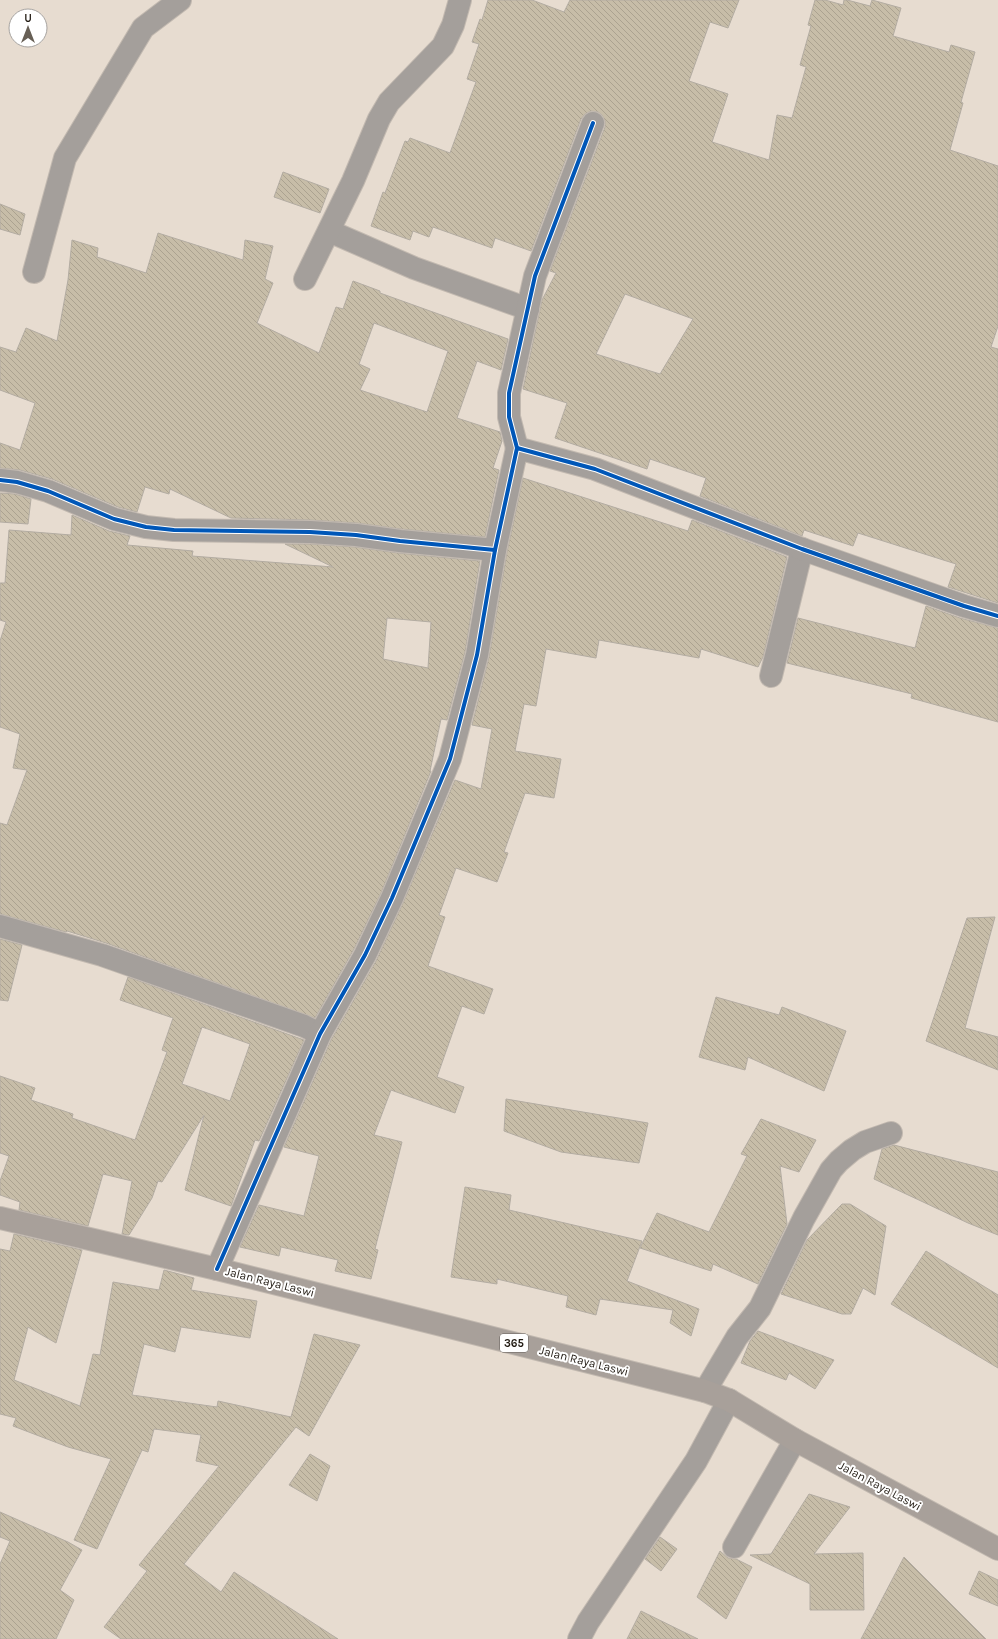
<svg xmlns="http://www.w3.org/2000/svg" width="998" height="1639" viewBox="0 0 998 1639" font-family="Karla,sans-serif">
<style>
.building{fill:url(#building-back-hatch);stroke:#b3aca2;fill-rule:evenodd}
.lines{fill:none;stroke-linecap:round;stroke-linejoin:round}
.minor-casing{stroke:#c2b9b0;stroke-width:24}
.major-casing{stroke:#c2b9b0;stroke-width:24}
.minor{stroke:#a49f9b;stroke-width:22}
.major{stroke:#a8a09a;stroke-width:22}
.cycleway-casing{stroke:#fff;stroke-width:6}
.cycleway{stroke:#0057b8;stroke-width:4}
.labels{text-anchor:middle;stroke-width:4;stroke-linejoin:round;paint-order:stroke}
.shield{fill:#fff;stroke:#645f5a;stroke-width:1}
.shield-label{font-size:11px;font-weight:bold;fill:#221b13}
.street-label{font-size:12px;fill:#221b13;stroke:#fff}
</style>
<defs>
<pattern id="building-back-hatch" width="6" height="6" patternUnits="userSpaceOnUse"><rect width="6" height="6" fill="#c7bda8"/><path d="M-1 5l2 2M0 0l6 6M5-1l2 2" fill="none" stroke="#aba290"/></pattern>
</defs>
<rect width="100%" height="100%" fill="#e7dcd0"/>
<!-- building -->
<g class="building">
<path d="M488 0H532L564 12 570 0H739L728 28 710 22 689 81 728 94 712 142 769 160 777 115 792 118 806 67 800 65 811 26 808 25 815 0H825L843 5 844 0H847L870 6 872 0 901 8 893 36 949 52 951 45 975 52 961 102 963 103 950 150 998 166V326L991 347 998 349V603L948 587 956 564 858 533 853 546 804 530 802 536 700 496 706 478 650 459 647 469 555 438 567 403 523 389 542 300 556 273 550 271 605 127V121L602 115 598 112 591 111 585 114 581 119 531 251 495 238 492 248 433 227 429 237 413 231 410 240 371 226 383 192 385 193 405 141 408 142 410 138 450 153 476 82 467 79 479 44 472 42 480 19 482 20ZM625 294 693 319 660 374 596 354Z"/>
<path d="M283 172 329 189 320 213 274 197Z"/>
<path d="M0 204 25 214 20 235 0 229Z"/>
<path d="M158 233 243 260 245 240 273 246 265 279 273 283 257 323 319 353 336 307 343 309 353 281 380 291V293L508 339 501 370 477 361 457 418 500 432 502 441 493 468 499 470 485 537 401 529 357 523 310 520 231 518 170 489 169 494 145 487 137 512 118 507 52 479 20 470 0 468V443L20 450 35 403 0 390V347L16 352 26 328 57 341 68 280 72 240 98 248 97 257 146 273ZM374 323 448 351 427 412 360 390 370 369 359 364Z"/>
<path d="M523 478 688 531 692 520 787 557 763 657 758 667 701 649 699 658 599 640 596 658 546 649 536 706 524 704 515 751 561 759 554 798 525 793 504 852 508 853 497 882 456 868 439 915 445 917 428 966 493 989 484 1014 462 1006 437 1077 464 1087 455 1113 391 1090 374 1135 402 1142 375 1249 378 1250 371 1279 335 1271 338 1260 281 1247 279 1256 240 1247 259 1205 304 1216 319 1156 284 1147 331 1040 376 961 403 903 455 780 481 789 492 729 472 725 489 657 507 552Z"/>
<path d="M0 493 15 494 31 499 28 524 0 522Z"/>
<path d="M72 515 109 531 130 536 127 545 193 551 192 556 333 567 285 544H310L355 547 398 553 480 561 465 652 447 720 441 719 430 771H431L381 893 354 949 315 1018 106 943 67 931 66 932 0 914V823L7 825 27 770 13 768 20 734 0 727V641L6 622 0 620V583H5L9 530 71 535ZM387 618 431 622 428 668 383 659Z"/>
<path d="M926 606 960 618 998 628V722L911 698 912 694 787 663 798 618 915 648Z"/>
<path d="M995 917 965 1028 998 1037V1070L926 1041 967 918Z"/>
<path d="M0 939 22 945 8 1001 0 1000Z"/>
<path d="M128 977 304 1040 259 1141 255 1140 231 1206 185 1190 204 1115 162 1182 158 1181 152 1198 129 1235 122 1234 132 1181 103 1174 88 1226 19 1210 20 1202 0 1195V1181L9 1156 0 1153V1076L35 1088 31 1100 73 1114 72 1118 135 1140 167 1052 162 1050 173 1018 120 1000ZM202 1027 250 1044 230 1101 182 1084Z"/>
<path d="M716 997 779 1015 782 1007 846 1031 824 1091 748 1057 745 1070 699 1057Z"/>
<path d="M506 1099 648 1123 639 1163 561 1152 504 1131Z"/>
<path d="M761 1119 816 1140 799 1172 780 1166 787 1224 758 1284 713 1264 711 1271 640 1248 657 1213 709 1232 747 1156 741 1154Z"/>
<path d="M894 1145 998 1172V1235L968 1223 874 1179 882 1149Z"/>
<path d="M465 1187 511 1195 509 1210 642 1241 627 1281 699 1309 691 1336 670 1323 673 1310 600 1299 596 1315 566 1307 568 1296 497 1279V1284L451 1277Z"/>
<path d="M842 1204H850L886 1226 875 1295 863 1288 851 1314H842L781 1294 807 1240Z"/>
<path d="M14 1234 82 1250 56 1343 28 1327 14 1380 80 1406 93 1354 100 1355 113 1282 159 1290 164 1270 194 1278 191 1290 257 1301 250 1338 181 1327 175 1352 144 1344 132 1395 217 1407 218 1401 291 1417 314 1334 360 1345 309 1436 296 1427 184 1564 221 1592 234 1572 338 1639H121L104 1627 147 1571 139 1565 219 1466 196 1461 201 1435 154 1429 148 1452 142 1450 97 1549 74 1540 111 1459 68 1447 13 1426 16 1418 0 1414V1249L10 1251Z"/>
<path d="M926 1251 998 1295V1368L891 1304Z"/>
<path d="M758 1331 834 1360 815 1389 789 1373 786 1380 741 1363 750 1341Z"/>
<path d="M310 1454 330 1466 317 1501 289 1485Z"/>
<path d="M809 1494 850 1507 814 1554 863 1553 864 1610H810V1584L750 1555 771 1554Z"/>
<path d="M0 1512 68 1542 82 1550 60 1590 74 1600 56 1639H0V1564L10 1541 0 1537Z"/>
<path d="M660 1537 677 1549 661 1571 645 1559Z"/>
<path d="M720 1551 728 1558 736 1559 752 1567 726 1619 697 1597Z"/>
<path d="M904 1557 986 1639H861Z"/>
<path d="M979 1571 998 1580V1606L969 1594Z"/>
<path d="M641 1611 698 1639H627Z"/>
</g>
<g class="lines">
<!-- minor casing -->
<g class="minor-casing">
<g id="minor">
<path d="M329 231 414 268 528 309"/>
<path d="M34 272 65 158 143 28 180 0"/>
<path d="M305 279 353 181 379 119 389 102 443 46 453 25 460 0"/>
<path d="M517 448 509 417V393L535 276 593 123"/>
<path d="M0 480 17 482 48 491 114 519 146 527 174 530 310 532 356 535 400 541 495 550"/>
<path d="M771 676 802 549"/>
<path d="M0 926 102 955 304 1026 320 1034"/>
<path d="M217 1269 320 1034 365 955 392 898 450 759 477 655 495 550 517 448 595 469 802 549 964 606 998 616"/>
<path d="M705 1391 737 1337 760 1308 804 1218 831 1170 839 1161 852 1150 865 1142 891 1133"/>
<path d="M734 1547 795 1440"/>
<path d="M579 1639 588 1622 696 1461 729 1400"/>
</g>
</g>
<!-- major casing -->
<g class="major-casing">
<path id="major" d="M0 1218 217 1269 705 1391 729 1400 795 1440 998 1549"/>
</g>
<!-- minor -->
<use href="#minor" class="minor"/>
<!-- major -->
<use href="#major" class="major"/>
<!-- cycleway casing -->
<g class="cycleway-casing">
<g id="cycleway">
<path d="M517 448 509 417V393L535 276 593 123"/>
<path d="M0 480 17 482 48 491 114 519 146 527 174 530 310 532 356 535 400 541 495 550"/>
<path d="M217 1269 320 1034 365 955 392 898 450 759 477 655 495 550 517 448 595 469 802 549 964 606 998 616"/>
</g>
</g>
<!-- cycleway -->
<use href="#cycleway" class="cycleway"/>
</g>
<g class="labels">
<!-- shield labels -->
<rect class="shield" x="500" y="1334" width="28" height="18" rx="3"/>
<g class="shield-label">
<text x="514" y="1347">365</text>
</g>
<!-- street labels -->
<g class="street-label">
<text transform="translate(270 1282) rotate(14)" y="4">Jalan Raya Laswi</text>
<text transform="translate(584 1361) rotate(14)" y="4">Jalan Raya Laswi</text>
<text transform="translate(880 1486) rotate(28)" y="4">Jalan Raya Laswi</text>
</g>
</g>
<!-- north arrow -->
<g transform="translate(28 28)"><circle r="19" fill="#ffffff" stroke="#a7a4a1"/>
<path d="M0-3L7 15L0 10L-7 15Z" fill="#675f55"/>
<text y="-6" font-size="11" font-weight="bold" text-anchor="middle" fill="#221b13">U</text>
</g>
</svg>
